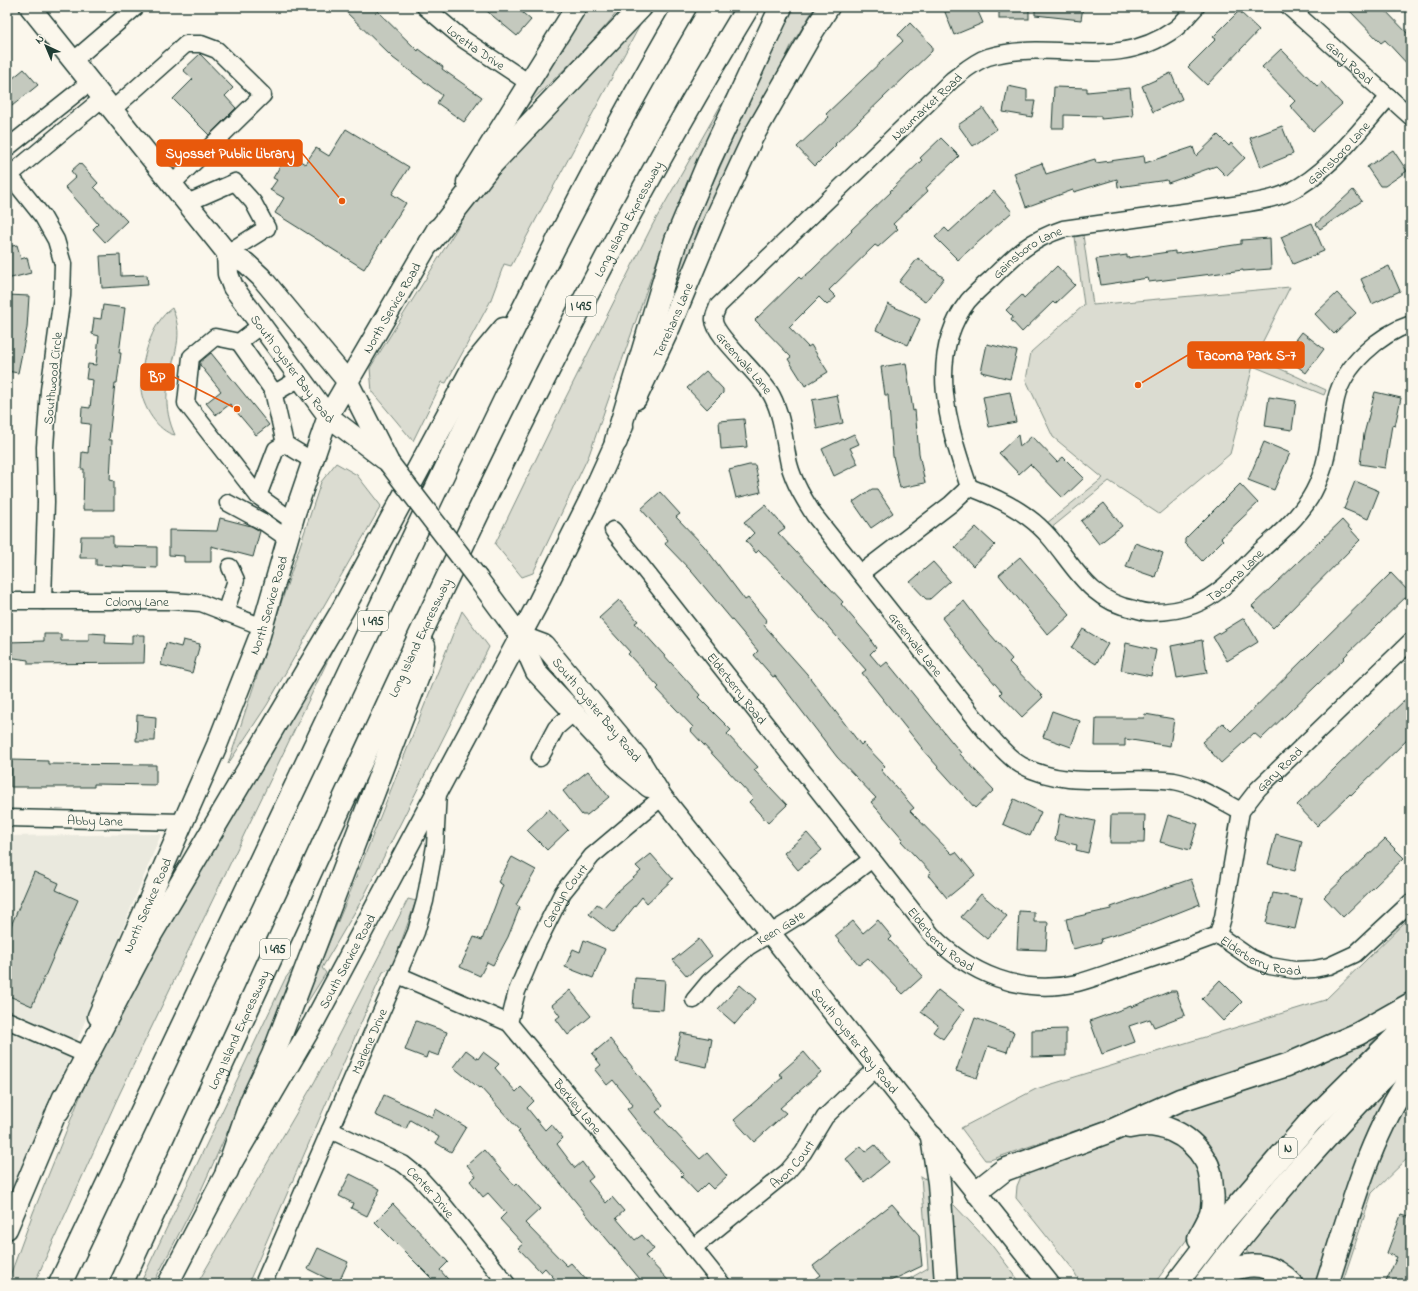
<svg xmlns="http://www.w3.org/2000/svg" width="1418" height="1291" viewBox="0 0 1418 1291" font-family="'Indie Flower',sans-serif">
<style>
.built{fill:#eae9de}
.green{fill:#dbdcd1;stroke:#7d8c82}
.building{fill:#c4c9be;stroke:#1f3d34}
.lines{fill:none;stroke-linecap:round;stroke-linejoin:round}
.minor-casing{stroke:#1f3d34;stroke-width:19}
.major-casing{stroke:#1f3d34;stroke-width:23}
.highway-casing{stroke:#1f3d34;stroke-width:25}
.minor{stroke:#fbf7ec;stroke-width:16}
.major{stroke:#fbf7ec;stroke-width:20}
.highway{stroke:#fbf7ec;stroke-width:22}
.major-bridge-casing{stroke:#1f3d34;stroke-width:23;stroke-linecap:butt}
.major-bridge{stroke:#fbf7ec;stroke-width:20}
.labels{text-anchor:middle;stroke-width:3.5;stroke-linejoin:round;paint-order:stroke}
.shield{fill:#fbf7ec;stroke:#61756b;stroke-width:1}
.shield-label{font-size:12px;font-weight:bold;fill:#1f3d34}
.street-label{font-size:13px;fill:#1f3d34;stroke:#fbf7ec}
.leader{fill:none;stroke:#e8590c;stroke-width:1.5}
.callout-dot{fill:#e8590c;stroke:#fbf7ec;stroke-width:1.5}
.callout{fill:#e8590c;stroke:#e8590c;stroke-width:1.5}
.callout-label{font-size:14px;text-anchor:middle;font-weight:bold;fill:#fff}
</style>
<rect width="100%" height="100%" fill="#fbf7ec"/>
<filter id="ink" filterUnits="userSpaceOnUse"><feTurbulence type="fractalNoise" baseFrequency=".025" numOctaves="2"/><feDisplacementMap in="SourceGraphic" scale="8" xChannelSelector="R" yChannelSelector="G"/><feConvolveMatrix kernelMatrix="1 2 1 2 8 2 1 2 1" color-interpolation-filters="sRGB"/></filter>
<g filter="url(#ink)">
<!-- built -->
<path class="built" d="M161 834 53 1100 7 1212V836Z"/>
<!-- green -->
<g class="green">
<path d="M586 7H621C593 44 557 76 524 108Z"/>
<path d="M794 7H815L791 46 682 271 675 268 778 37Z"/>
<path d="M641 19 639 27 511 266 504 264 490 302 446 383 442 382 413 441 372 392 370 368 491 174Z"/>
<path d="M738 75 668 229 589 455 533 573 522 577 495 544 565 399 653 224Z"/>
<path d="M1083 235 1093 305 1290 287 1255 357 1326 390 1324 395 1253 366 1230 454 1159 514 1109 481 1050 529 1047 523 1103 478 1053 437 1026 380 1031 352 1084 305 1075 237Z"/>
<path d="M172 308C187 341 169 360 167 393 166 408 169 422 175 435 158 432 142 406 141 389 140 364 151 322 172 308Z"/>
<path d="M336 463 357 475 381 506 267 705 228 764 321 482Z"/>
<path d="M462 611 489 647 363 898 322 968 326 973 296 1020 347 900Z"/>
<path d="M351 612 118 1097 34 1284H7L33 1213 84 1087 143 961Z"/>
<path d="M408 899 416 901 392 967 383 972 248 1284H197L315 1081Z"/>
<path d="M1411 916V992L1351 1028 1272 1063 990 1160H985L961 1128 1036 1089 1325 1000Z"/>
<path d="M293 968 292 981 253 1075 198 1197 153 1284H140L285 979Z"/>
<path d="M1381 1027 1379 1035 1227 1199 1218 1193 1163 1122 1166 1112Z"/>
<path d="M1394 1083 1386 1099 1318 1284H1297L1251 1257 1244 1247C1292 1191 1338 1132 1394 1083Z"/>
<path d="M1411 1088V1155L1372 1193 1342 1284H1333L1362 1196Z"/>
<path d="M1132 1131 1180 1140 1203 1169 1206 1202 1199 1223 1154 1284H1081L1072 1268 1016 1198 1017 1186 1022 1174Z"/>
<path d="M921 1176 929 1181 937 1284H900L928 1268Z"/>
<path d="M947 1202 954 1205 990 1243 1020 1282V1284H952Z"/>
<path d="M1258 1272 1280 1284H1224Z"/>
</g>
<!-- building -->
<g class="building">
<path d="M341 7H373L418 51 419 49 443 67 442 69 482 97 464 122 437 103 442 95 393 58Z"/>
<path d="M482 7H516L531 20 517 36Z"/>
<path d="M943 7H976L983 23 954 35Z"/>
<rect x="999" y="7" width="30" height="12"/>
<path d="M1035 7H1083L1081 20 1035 15Z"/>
<path d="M1346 7H1382L1411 37V68L1385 40 1381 43Z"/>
<path d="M1239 11 1259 30 1207 85 1188 67 1216 39 1213 37Z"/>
<path d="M910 23 932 46V51L835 144 836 145 815 166 797 147 829 117 826 114 903 41 898 35Z"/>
<path d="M1281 49 1317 86 1321 82 1342 104 1313 131 1290 106 1295 101 1262 67Z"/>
<path d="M200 54 233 88 225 96 236 108 209 135 173 99 193 79 183 70Z"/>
<path d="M24 69 38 85 7 110V83Z"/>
<path d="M1171 73 1182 99 1153 112 1142 86Z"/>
<path d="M1008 86 1027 90V101H1035L1032 117 1003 112Z"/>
<path d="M1054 87 1087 88V92L1130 88 1133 116 1101 119V116L1064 115V128H1052Z"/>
<path d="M983 108 997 129 973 146 958 125Z"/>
<path d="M1282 126 1293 154 1261 167 1250 138Z"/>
<path d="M346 129 409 167 392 194 406 203 364 269 275 213 284 198 270 190 277 180 273 178 282 163 286 165 292 156 305 164 316 148 329 156Z"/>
<path d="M1218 135 1229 146 1231 143 1245 158 1226 176 1216 166 1168 183 1167 180 1118 187 1117 179 1074 192 1073 190 1026 207 1014 173 1042 163 1046 174 1095 159 1096 163 1144 156 1145 163 1193 147 1196 156Z"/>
<path d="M941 138 959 156 926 188 928 191 893 224 898 229 878 247 875 245 829 290 836 297 827 305 819 297 789 327 808 347 811 345 828 372 805 386 788 359 791 357 755 320 799 277 801 279 811 271 852 231 851 230 891 192 890 191 922 160 920 158Z"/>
<path d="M1393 150 1407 171 1385 186H1380L1367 167Z"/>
<path d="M80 163 98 183 94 187 127 221 105 242 93 229 98 224 65 187 76 177 71 171Z"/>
<path d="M1353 190 1362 201 1320 229 1316 224Z"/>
<path d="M994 191 1012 212 958 260 935 237 945 228 949 232Z"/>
<path d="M1312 223 1324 251 1293 264 1281 237Z"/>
<path d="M1270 238 1271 269 1243 271V270L1149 282 1148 278 1101 285 1096 259 1127 255V258L1175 251V254L1241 244V240Z"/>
<path d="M17 245 21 259 27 257 31 273 7 279V247Z"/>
<path d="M120 255 121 276 147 275 148 285 102 288 100 256Z"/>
<path d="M918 258 944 278 925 302 899 282Z"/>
<path d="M1057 266 1075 285 1055 304 1053 302 1022 332 1011 320 1013 317 1006 310 1022 295 1024 298Z"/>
<path d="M1389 266 1400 291 1372 304 1361 279Z"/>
<path d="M1337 293 1356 313 1334 334 1315 314Z"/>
<path d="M8 295 29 296 27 328 18 373 7 371Z"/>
<path d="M888 304 920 319 908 345 876 330Z"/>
<path d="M103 305 125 308 119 353H121L117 383H115L109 440H112L110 480 114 481V510H83L84 469H81L82 452 88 453 90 424 81 423 82 407 90 408 93 380 86 379 88 364 96 365 99 336 92 334 94 318 101 319Z"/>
<path d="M1302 332 1324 349 1306 373 1284 356Z"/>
<path d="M987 344 1017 351 1010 379 981 372Z"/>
<path d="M211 353 269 425 256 435 230 404 216 415 206 403 221 391 200 365V362Z"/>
<path d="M906 363 913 411 915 410 919 453 925 483 900 488 893 456 888 395H885L881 367Z"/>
<path d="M706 371 723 389V393L707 409 687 388Z"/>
<path d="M1010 392 1016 422 989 427 983 397Z"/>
<path d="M1375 392 1401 398 1395 426 1392 425 1385 468 1360 464 1364 434Z"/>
<path d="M837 395 843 423 817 429 812 400Z"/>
<path d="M1269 397 1296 401 1292 430 1265 426Z"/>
<path d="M744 419 747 447 721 449 719 421Z"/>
<path d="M854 434 859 444 850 448 858 464 834 476 822 449Z"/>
<path d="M1018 435 1020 447 1032 436 1057 462 1063 457 1084 478 1063 498 1030 464 1019 474 999 453Z"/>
<path d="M1264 442 1290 453 1274 490 1248 480Z"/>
<path d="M749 465H755L761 492 736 498 729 470Z"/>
<path d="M1355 481 1379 491 1368 519 1344 509Z"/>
<path d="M1240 484 1258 503 1221 538 1223 540 1202 561 1185 543V539Z"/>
<path d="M872 489H877L893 513 871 528 853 502Z"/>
<path d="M660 492 680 514 676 517 704 546 745 600 748 598 767 621 763 624 807 674 861 745 863 743 885 766 881 770 914 808 910 811 952 854 956 852 975 875 947 898 928 875 931 873 901 841 903 839 871 802 876 798 837 757 775 676 773 677 754 655 758 651 692 572 665 544 668 540 641 509Z"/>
<path d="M1104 503 1122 526 1099 544 1081 521Z"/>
<path d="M765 505 785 528 778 533 843 602 841 604 872 640 871 641 876 648 870 654 881 667 887 662 961 753 960 754 994 790 975 808 921 748H922L862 673 866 670 802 597 803 596 759 550 756 553 746 541 754 533 744 522Z"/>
<path d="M220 518 251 526 260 531 253 557 211 546V562H184V556L169 555V530L217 531Z"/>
<path d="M1342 520 1360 540 1273 628 1252 606Z"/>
<path d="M976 527 995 545 973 566 955 547Z"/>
<path d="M81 536H113V546L157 547V568L96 565V558H80Z"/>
<path d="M1135 543 1163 553 1155 577 1126 567Z"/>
<path d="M1020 557 1070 615 1048 635 999 575Z"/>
<path d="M933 562 950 581 930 599H926L910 582Z"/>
<path d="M1391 573 1410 593 1344 657 1345 658 1261 739 1254 733 1221 763 1202 742 1223 723 1231 731Z"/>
<path d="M619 600 638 621 635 623 700 695 698 697 731 730 727 734 758 767 754 770 787 805 768 823 749 802 753 798 690 730 693 727 657 689 659 687 628 654 630 652 599 618Z"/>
<path d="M964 601 983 626 1012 659 1009 662 1043 697 1022 717 1000 694 1002 692 971 656 942 618Z"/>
<path d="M1244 618 1258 642 1227 661 1213 637Z"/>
<path d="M1083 629 1108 644 1096 664 1071 648Z"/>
<path d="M89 633 106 634 105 643 132 644V635H145L144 663 28 664V660L7 657V642L44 641V634H61V641H89Z"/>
<path d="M183 640 200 644 192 673 161 665 166 643 181 647Z"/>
<path d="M1202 640 1207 673 1177 678 1171 646Z"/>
<path d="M1126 643 1156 650 1151 676 1121 670Z"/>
<path d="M1411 694V736L1351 795 1350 794 1317 826 1297 805Z"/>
<path d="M1052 711 1080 721 1071 747 1043 737Z"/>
<path d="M1145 714 1174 719 1170 746 1125 739V746H1095L1096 718H1144Z"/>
<path d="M137 715 156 717 155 741H136Z"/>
<path d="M11 760 48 761V764L156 765V785L94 784V787H11Z"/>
<path d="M588 771 609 797 587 815H582L563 791Z"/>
<path d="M1014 799 1041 812 1030 836 1003 824Z"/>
<path d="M549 809 568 830 547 850 527 830Z"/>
<path d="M1060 814 1095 821 1088 853 1076 850 1077 845 1055 840Z"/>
<path d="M1111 815H1145L1144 843H1110Z"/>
<path d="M1168 815 1198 824 1190 850 1160 842Z"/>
<path d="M807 833 822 850 798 870 784 853Z"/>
<path d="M1276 834 1302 841 1295 871 1268 864Z"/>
<path d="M1385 839 1404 858 1343 917 1324 897Z"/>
<path d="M651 854 673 879 647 903 642 897 613 933 589 914 597 904 603 908 617 892 641 871 636 866Z"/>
<path d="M512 857 536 870 516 905 520 907 508 937 493 965 487 962 480 976 460 967 474 937 482 940 503 885 498 882Z"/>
<path d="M34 872 59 883 56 890 78 900 32 1006 7 995V935Z"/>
<path d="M1191 879 1200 904 1147 925 1101 939 1102 942 1073 949 1066 919 1111 909V907Z"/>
<path d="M1273 893 1302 899 1295 929 1266 923Z"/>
<path d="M981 894 1007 916 987 939 961 917Z"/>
<path d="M1019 911 1034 912V922H1048L1046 950 1017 949Z"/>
<path d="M878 920 892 937 889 940 923 976 903 994 868 958 859 965 835 936 853 921 863 933Z"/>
<path d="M699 939 712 956 687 976 673 960Z"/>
<path d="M584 940 605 949 593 978 565 967 573 949 580 952Z"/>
<path d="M635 978 665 980 663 1010 633 1008Z"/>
<path d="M1220 980 1242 1002 1223 1021 1202 999Z"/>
<path d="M740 985 756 999 735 1024 718 1009Z"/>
<path d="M570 990 591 1016 568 1035 556 1019 560 1016 552 1005Z"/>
<path d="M938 990 964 1010 943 1039 933 1032 938 1025 921 1012Z"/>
<path d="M1171 991H1176L1185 1015 1154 1027 1150 1019 1129 1026 1135 1042 1102 1054 1090 1021 1131 1006V1007Z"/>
<path d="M975 1018 1014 1032 1007 1052 988 1046 977 1078 956 1071Z"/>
<path d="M416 1021 447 1032 439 1056 428 1052 426 1058 405 1050Z"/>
<path d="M1066 1029V1056L1032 1057V1030Z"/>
<path d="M681 1033 712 1039 707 1067 675 1060Z"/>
<path d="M610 1039 663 1106 656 1112 700 1159 707 1153 727 1176 713 1189 707 1183 697 1193 681 1176 683 1174 653 1142 627 1109 633 1105 613 1080 607 1085 595 1070 601 1065 592 1054Z"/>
<path d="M466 1050 478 1059 483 1052 499 1064 495 1068 516 1092 521 1087 534 1101 527 1108 545 1130 551 1124 563 1138 557 1144 575 1168 582 1162 593 1177 588 1181 606 1203 612 1197 624 1211 616 1218 635 1240 642 1235 654 1249 645 1256 672 1284H644L518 1132 520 1131 480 1087 479 1088 453 1067Z"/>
<path d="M804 1052 821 1072 780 1108 786 1113 754 1142 734 1120 783 1077 779 1074Z"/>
<path d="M384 1095 432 1117 436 1109 466 1127 451 1152 436 1143 439 1137 410 1120 406 1129 375 1115Z"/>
<path d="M875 1145 889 1162 864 1182 846 1159 861 1146 866 1152Z"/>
<path d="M484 1150 515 1186 517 1184 540 1209 525 1223 567 1266 571 1263 590 1284H559L545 1268 541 1272 518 1248 523 1244 500 1219 506 1213 488 1193 483 1197 470 1181 476 1176 467 1165Z"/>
<path d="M350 1174 380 1189 367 1216 351 1208 353 1203 339 1196Z"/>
<path d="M393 1204 448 1262 440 1270 452 1284H437L375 1222Z"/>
<path d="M892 1204 919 1235 922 1266 884 1284H808L820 1275 813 1266Z"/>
<path d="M1401 1215 1411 1218V1284H1385L1397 1257 1387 1253Z"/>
<path d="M318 1248 348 1262 338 1284 308 1269Z"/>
</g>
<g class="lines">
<!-- minor casing -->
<g class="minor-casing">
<g id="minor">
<path id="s1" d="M425 7 463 39 529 83"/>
<path id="s2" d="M1196 7C1189 14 1183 23 1175 29 1112 74 1055 37 988 57 975 61 963 72 952 80L718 306C717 310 713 316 714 320 714 336 762 376 772 396 783 417 784 442 789 464 794 483 804 499 814 515L987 733C998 744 1007 757 1021 765 1069 791 1122 774 1174 781 1197 785 1220 800 1241 811"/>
<path id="s3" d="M1289 7 1411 117"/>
<path d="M73 61 136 7"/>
<path d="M112 110 186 44H201L217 50 263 95 172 184"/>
<path d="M7 148 90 82"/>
<path d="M7 172 43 217 56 240 63 264 62 296 49 390 45 447 46 502 43 601"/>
<path d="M10 175 103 98"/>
<path d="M187 203 235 182 253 202 267 228 227 253"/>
<path d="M261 325 239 342 215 337 191 357 186 403 258 496 293 521"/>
<path d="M239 342 273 391 280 390 300 378"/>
<path d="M273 391 285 444"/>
<path id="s4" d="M969 487C990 495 1011 504 1029 518 1069 547 1078 599 1134 609 1140 611 1147 613 1153 612 1167 612 1181 610 1194 605 1220 595 1240 571 1259 552 1277 536 1297 519 1310 498 1315 490 1320 478 1323 469 1330 446 1331 421 1336 399 1344 365 1380 334 1411 324"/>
<path d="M258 496 276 449 285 444 313 461"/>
<path d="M228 503 265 523 288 539"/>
<path id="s5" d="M613 530 931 934C969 974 1022 996 1077 983 1092 979 1108 973 1123 968 1155 958 1186 947 1218 935L1251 958 1270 966 1294 970 1314 969 1329 966 1355 954 1411 902"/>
<path id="s6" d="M861 573 951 504 969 487C949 427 925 357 968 301 975 293 984 285 992 278 1016 254 1030 240 1063 229L1248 203C1262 201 1277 198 1289 192 1328 174 1360 129 1389 97"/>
<path id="s7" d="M7 601H171L201 603 263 627"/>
<path d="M225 613 236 580 230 567"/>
<path d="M540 758 556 728 573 713"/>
<path id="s8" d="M7 818 183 822"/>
<path id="s9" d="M1218 935 1223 917 1241 811 1258 789 1411 641"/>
<path id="s10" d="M398 975 509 1023 619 1155 722 1284"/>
<path id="s11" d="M694 1000 709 982 748 947 798 916 872 859"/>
<path d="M7 1020 82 1053"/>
<path id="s12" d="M509 1023 517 991 537 944 563 892 592 856 662 797"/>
<path id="s13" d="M330 1130 403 1164 418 1176 438 1198 507 1284"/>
<path id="s14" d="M693 1248 787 1172 803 1153 825 1117 877 1067"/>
<path id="s15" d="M263 1284 416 932 425 901 435 846 438 791"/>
</g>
</g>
<!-- major casing -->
<g class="major-casing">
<g id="major">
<path d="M30 7 227 253 246 263 261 277 348 382 389 463"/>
<path d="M467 182 576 7"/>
<path id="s16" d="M227 253 228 274 233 287 328 416 384 459"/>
<path id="s17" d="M636 399 670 327 715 219 753 137 813 32 829 7"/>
<path d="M478 579 520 636 536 672 625 767 649 787"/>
<path id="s18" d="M520 636 544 645 638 758 662 797 1049 1284"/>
<path id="s19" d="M98 1016 217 745 260 635 295 513 328 416 437 229"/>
<path d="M7 1229 63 1097"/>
<path id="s20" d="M168 1284 227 1171 314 1022 538 603 589 501 623 426"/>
</g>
</g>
<!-- highway casing -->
<g class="highway-casing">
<g id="highway">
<path d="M429 243 488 168 641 7"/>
<path d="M616 441 676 240 709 161 781 7"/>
<path d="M58 1111 151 934 342 611 475 364 504 329"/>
<path d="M1129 1127C1159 1120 1189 1133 1205 1160 1211 1169 1211 1179 1212 1189 1213 1197 1213 1206 1211 1214 1208 1222 1203 1230 1199 1238"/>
<path d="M932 1137 939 1183 946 1284"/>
<path d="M227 1171 251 1102 273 1055 420 671 424 646"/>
<path d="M976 1192 1004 1170 1113 1130 1180 1100 1287 1065 1358 1034 1411 1004"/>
<path d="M1209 1280C1240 1264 1265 1256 1292 1284"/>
<path d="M60 1284C164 1064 268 845 372 625 470 416 568 207 685 7"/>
<path id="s21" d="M121 1284C203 1106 284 929 366 751 483 498 603 246 748 7"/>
<path d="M1176 1284 1222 1224 1310 1122 1411 1022"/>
<path d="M1205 1284C1235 1243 1268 1204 1301 1166 1337 1125 1372 1087 1411 1051"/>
<path d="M1327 1284C1350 1214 1368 1138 1411 1077"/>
</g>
</g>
<!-- minor -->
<use href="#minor" class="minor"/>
<!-- major -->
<use href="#major" class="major"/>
<!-- highway -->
<use href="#highway" class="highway"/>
<!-- major-bridge casing -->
<g class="major-bridge-casing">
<path id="major-bridge" d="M389 463 478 579"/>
</g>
<!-- major-bridge -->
<use href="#major-bridge" class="major-bridge"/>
</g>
</g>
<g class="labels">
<!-- shield labels -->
<g class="shield">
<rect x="566" y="296" width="30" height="20" rx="3"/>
<rect x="358" y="611" width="30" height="20" rx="3"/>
<rect x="260" y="939" width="30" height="20" rx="3"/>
<rect x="1279" y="1138" width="18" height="20" rx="3"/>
</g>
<g class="shield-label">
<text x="581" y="310">I 495</text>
<text x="373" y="625">I 495</text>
<text x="275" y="953">I 495</text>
<text x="1288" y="1152">N</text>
</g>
<!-- street labels -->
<g class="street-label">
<text dy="5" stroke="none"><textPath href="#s1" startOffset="65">Loretta Drive</textPath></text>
<text dy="5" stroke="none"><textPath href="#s3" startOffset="82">Gary Road</textPath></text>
<text transform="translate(926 106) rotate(-43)" y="5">Newmarket Road</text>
<text dy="5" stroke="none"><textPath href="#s6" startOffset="746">Gainsboro Lane</textPath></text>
<text dy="5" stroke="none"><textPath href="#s21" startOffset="1180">Long Island Expressway</textPath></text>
<text dy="5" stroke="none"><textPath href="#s6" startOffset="410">Gainsboro Lane</textPath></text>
<text dy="5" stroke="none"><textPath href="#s19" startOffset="769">North Service Road</textPath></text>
<text dy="5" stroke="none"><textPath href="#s17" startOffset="87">Terrehans Lane</textPath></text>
<text dy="5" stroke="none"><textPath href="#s2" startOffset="659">Greenvale Lane</textPath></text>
<text dy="5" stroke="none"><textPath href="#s16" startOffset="136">South Oyster Bay Road</textPath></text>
<text transform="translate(52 378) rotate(-84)" y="5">Southwood Circle</text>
<text dy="5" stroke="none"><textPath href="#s4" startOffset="322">Tacoma Lane</textPath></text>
<text dy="5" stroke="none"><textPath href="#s7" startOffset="130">Colony Lane</textPath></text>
<text dy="5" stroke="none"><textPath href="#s19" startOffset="445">North Service Road</textPath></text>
<text dy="5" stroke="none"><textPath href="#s21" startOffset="712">Long Island Expressway</textPath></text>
<text dy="5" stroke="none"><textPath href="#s2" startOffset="994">Greenvale Lane</textPath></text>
<text dy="5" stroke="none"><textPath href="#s5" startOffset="201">Elderberry Road</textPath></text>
<text dy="5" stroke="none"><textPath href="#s18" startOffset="109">South Oyster Bay Road</textPath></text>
<text dy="5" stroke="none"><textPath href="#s9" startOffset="183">Gary Road</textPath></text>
<text dy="5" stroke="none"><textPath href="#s8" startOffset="88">Abby Lane</textPath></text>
<text dy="5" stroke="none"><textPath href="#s12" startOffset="140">Carolyn Court</textPath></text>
<text dy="5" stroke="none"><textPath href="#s19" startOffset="121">North Service Road</textPath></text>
<text dy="5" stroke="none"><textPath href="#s11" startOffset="114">Keen Gate</textPath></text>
<text dy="5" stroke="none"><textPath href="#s5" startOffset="525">Elderberry Road</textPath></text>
<text dy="5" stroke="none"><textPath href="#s5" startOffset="873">Elderberry Road</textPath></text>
<text dy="5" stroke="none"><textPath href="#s20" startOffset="369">South Service Road</textPath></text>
<text dy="5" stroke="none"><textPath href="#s21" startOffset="280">Long Island Expressway</textPath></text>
<text dy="5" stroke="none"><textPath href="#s18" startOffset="529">South Oyster Bay Road</textPath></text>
<text dy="5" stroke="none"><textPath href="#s15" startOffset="265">Marlene Drive</textPath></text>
<text dy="5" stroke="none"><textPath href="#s10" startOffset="229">Berkley Lane</textPath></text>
<text dy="5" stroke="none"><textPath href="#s14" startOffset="130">Avon Court</textPath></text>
<text dy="5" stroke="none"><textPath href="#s13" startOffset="120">Center Drive</textPath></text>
</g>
</g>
<!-- callouts -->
<path class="leader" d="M342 201L302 153M1138 385L1188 355M237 409L174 377"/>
<g class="callout-dot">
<circle cx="342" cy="201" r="4"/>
<circle cx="1138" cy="385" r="4"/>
<circle cx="237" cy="409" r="4"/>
</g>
<g class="callout">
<rect x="157" y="140" width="145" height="26" rx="4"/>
<rect x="1188" y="342" width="116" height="26" rx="4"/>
<rect x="141" y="364" width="33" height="26" rx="4"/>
</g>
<g class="callout-label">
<text x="230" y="158">Syosset Public Library</text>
<text x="1246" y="360">Tacoma Park S-7</text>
<text x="157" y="382">BP</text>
</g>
<!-- margin -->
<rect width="1418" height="1291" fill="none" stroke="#fbf7ec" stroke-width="24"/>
<rect x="12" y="12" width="1394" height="1267" fill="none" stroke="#1f3d34" stroke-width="1.5" filter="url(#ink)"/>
<!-- north arrow -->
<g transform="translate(46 46) rotate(316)" stroke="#fbf7ec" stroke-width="3" paint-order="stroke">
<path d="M0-3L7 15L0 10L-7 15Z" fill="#1f3d34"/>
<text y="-6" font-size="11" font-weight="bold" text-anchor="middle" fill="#1f3d34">N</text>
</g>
</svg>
